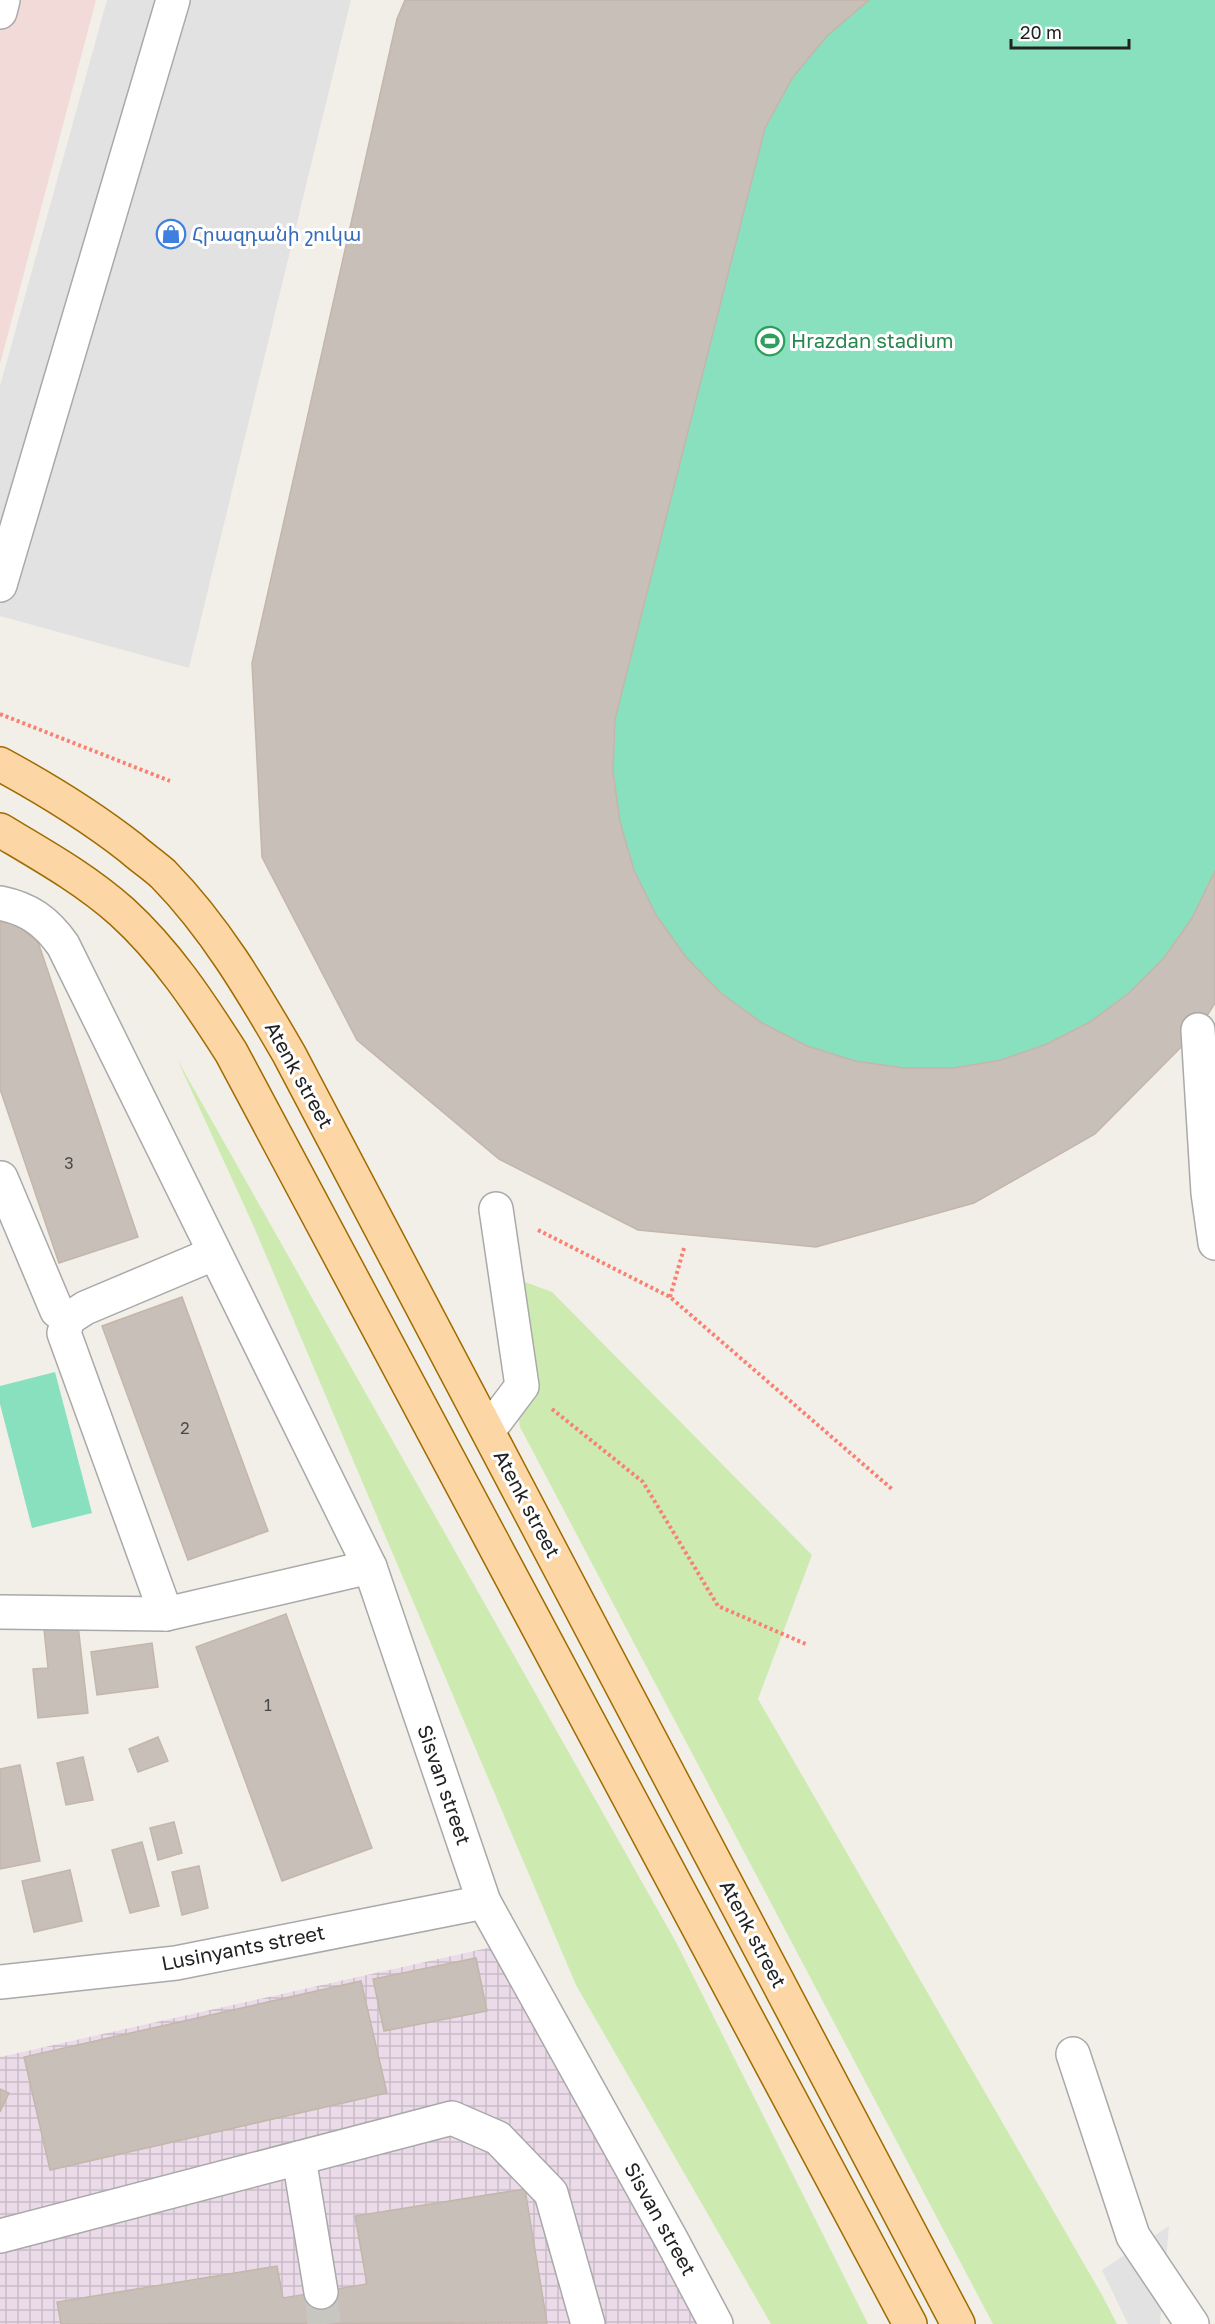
<svg xmlns="http://www.w3.org/2000/svg" width="1215" height="2324" viewBox="0 0 1215 2324" font-family="'Golos Text','Noto Sans Armenian',sans-serif">
<style>
.commercial{fill:#f2dad9}
.industrial{fill:url(#industrial-grid)}
.grass{fill:#cdebb0}
.pitch{fill:#88e0be}
.parking{fill:#e2e2e2}
.building{fill:#c7bfb8;stroke:#c4b6ab;stroke-width:1.5}
.lines{fill:none;stroke-linecap:round;stroke-linejoin:round}
.minor-tunnel{stroke:#c8c6c1;stroke-width:33;stroke-dasharray:33 16;stroke-linecap:butt}
.minor-casing{stroke:#a9a9a9;stroke-width:36}
.major-casing{stroke:#a06b00;stroke-width:36}
.path{stroke:#fa8072;stroke-width:4;stroke-dasharray:3 3;stroke-linecap:butt}
.minor{stroke:#fff;stroke-width:33}
.major{stroke:#fcd6a4;stroke-width:33}
.labels{text-anchor:middle;stroke-width:6;stroke-linejoin:round;paint-order:stroke}
.number-label{font-size:16px;fill:#4b4948}
.shop-label{font-size:20px;fill:#366cbe;stroke:#fff;text-anchor:start}
.leisure-label{font-size:20px;fill:#27864d;stroke:#fff;text-anchor:start}
.street-label{font-size:20px;fill:#222;stroke:#fff}
</style>
<defs>
<pattern id="industrial-grid" width="8" height="8" patternUnits="userSpaceOnUse" patternTransform="scale(1.5)"><rect width="8" height="8" fill="#ebdbe8"/><path d="M0 4h8M4 0v8" fill="none" stroke="#c9bcc7"/></pattern>
</defs>
<rect width="100%" height="100%" fill="#f2efe9"/>
<!-- commercial -->
<path class="commercial" d="M0 0H96L0 364Z"/>
<!-- industrial -->
<path class="industrial" d="M492 1947 701 2324H0V2057Z"/>
<!-- grass -->
<g class="grass">
<path d="M177 1059 677 1944 868 2324H771L576 1985 254 1227Z"/>
<path d="M495 1271 552 1292 812 1555 758 1699 1102 2295 1117 2324H993L520 1427Z"/>
</g>
<!-- pitch -->
<g class="pitch">
<path d="M405 0H1215V1003L1198 1030 1095 1134 974 1203 816 1247 638 1230 499 1159 357 1040 262 857 252 663 397 19Z"/>
<path d="M55 1372 92 1513 32 1528 0 1404V1386Z"/>
</g>
<!-- parking -->
<g class="parking">
<path d="M107 0H351L189 668 0 616V386Z"/>
<path d="M1169 2226 1160 2324H1128L1102 2270Z"/>
</g>
<!-- building -->
<g class="building">
<path d="M405 0H869L827 36 793 77 765 128 615 719 613 771 620 822 634 870 656 915 686 957 721 993 762 1023 807 1046 855 1061 904 1068H953L1001 1060 1047 1044 1090 1022 1129 993 1164 958 1192 918 1215 871V1003L1198 1030 1095 1134 974 1203 816 1247 638 1230 499 1159 357 1040 262 857 252 663 397 19Z"/>
<path d="M0 922H13L38 942 138 1237 59 1263 0 1089Z"/>
<path d="M182 1297 268 1531 188 1560 102 1326Z"/>
<path d="M286 1614 372 1848 282 1881 196 1647Z"/>
<path d="M78 1625 88 1713 38 1718 33 1669 48 1668 44 1629Z"/>
<path d="M152 1643 158 1687 97 1695 91 1652Z"/>
<path d="M158 1737 168 1761 138 1772 129 1749Z"/>
<path d="M83 1757 93 1800 66 1805 57 1763Z"/>
<path d="M20 1765 40 1861 0 1869V1769Z"/>
<path d="M174 1822 182 1853 158 1860 150 1828Z"/>
<path d="M142 1842 159 1906 130 1913 112 1850Z"/>
<path d="M199 1866 208 1908 182 1915 172 1872Z"/>
<path d="M70 1870 82 1921 34 1932 22 1881Z"/>
<path d="M476 1958 487 2011 384 2031 373 1979Z"/>
<path d="M361 1981 387 2093 50 2170 24 2057Z"/>
<path d="M0 2089 9 2093 0 2112Z"/>
<path d="M525 2189 547 2323 61 2324 57 2302 277 2266 283 2298 367 2284 355 2216Z"/>
</g>
<g class="lines">
<!-- minor-tunnel -->
<path class="minor-tunnel" d="M321 2292 324 2324"/>
<!-- minor casing -->
<g class="minor-casing">
<g id="minor">
<path d="M0 12 3 0"/>
<path d="M0 585 173 0"/>
<path d="M0 903C29 909 46 921 63 945L370 1567 484 1902 671 2239 716 2324"/>
<path d="M1198 1030 1208 1193 1215 1243"/>
<path d="M1 1178 57 1311 68 1319"/>
<path d="M488 1431 522 1386 496 1209"/>
<path d="M0 1612 166 1614 370 1567"/>
<path d="M166 1614 64 1333 68 1319 85 1308 213 1254"/>
<path d="M0 1982 176 1963 484 1902"/>
<path d="M1073 2054 1133 2236 1192 2324"/>
<path d="M299 2158 321 2292"/>
<path d="M0 2236 452 2118 498 2138 551 2193 588 2324"/>
</g>
</g>
<!-- major casing -->
<g class="major-casing">
<g id="major">
<path d="M0 764C46 789 90 816 131 848 141 857 153 865 163 874 215 927 252 990 289 1054L958 2324"/>
<path d="M0 830C42 855 85 879 122 912 166 952 199 1002 231 1052L910 2324"/>
</g>
</g>
<!-- path -->
<g class="path">
<path d="M0 714 170 781"/>
<path d="M538 1230 670 1297 893 1490"/>
<path d="M670 1297 684 1248"/>
<path d="M552 1409 643 1482 718 1606 808 1645"/>
</g>
<!-- minor -->
<use href="#minor" class="minor"/>
<!-- major -->
<use href="#major" class="major"/>
</g>
<!-- icons -->
<defs>
<g id="shop-ring" transform="scale(1.5)"><circle r="9.5" fill="#fff" stroke="#3f7fe0" stroke-width="1.5"/><path d="M-5-2.5h2.3a2.7 3.5 0 0 1 5.4 0H5L5.5 6h-11ZM-1.5-2.5h3a1.5 2.3 0 0 0-3 0Z" fill="#3f7fe0"/></g>
<g id="stadium-ring" transform="scale(1.5)"><circle r="9.5" fill="#fff" stroke="#2e9e5b" stroke-width="1.5"/><path d="M0-5a6.5 5 0 1 0 0 10a6.5 5 0 1 0 0-10ZM-3.5-1.8h7v3.6h-7Z" fill="#2e9e5b"/></g>
</defs>
<g fill-rule="evenodd">
<use href="#shop-ring" x="171" y="234"/>
<use href="#stadium-ring" x="770" y="341"/>
</g>
<g class="labels">
<!-- number labels -->
<g class="number-label">
<text x="69" y="1169">3</text>
<text x="185" y="1434">2</text>
<text x="268" y="1711">1</text>
</g>
<!-- shop labels -->
<g class="shop-label">
<text x="192" y="241">Հրազդանի շուկա</text>
</g>
<!-- leisure labels -->
<g class="leisure-label">
<text x="791" y="348">Hrazdan stadium</text>
</g>
<!-- street labels -->
<g class="street-label">
<text transform="translate(299 1075) rotate(61)" y="7">Atenk street</text>
<text transform="translate(527 1504) rotate(62)" y="7">Atenk street</text>
<text transform="translate(444 1785) rotate(71)" y="7">Sisvan street</text>
<text transform="translate(753 1934) rotate(62)" y="7">Atenk street</text>
<text transform="translate(243 1948) rotate(-11)" y="7">Lusinyants street</text>
<text transform="translate(660 2219) rotate(61)" y="7">Sisvan street</text>
</g>
</g>
<!-- scale -->
<path d="M1011 39v9h118v-9" fill="none" stroke="#222222" stroke-width="3"/>
<text x="1020" y="39" font-size="18" fill="#222222" stroke="#ffffff" stroke-width="4.5" paint-order="stroke">20 m</text>
</svg>
